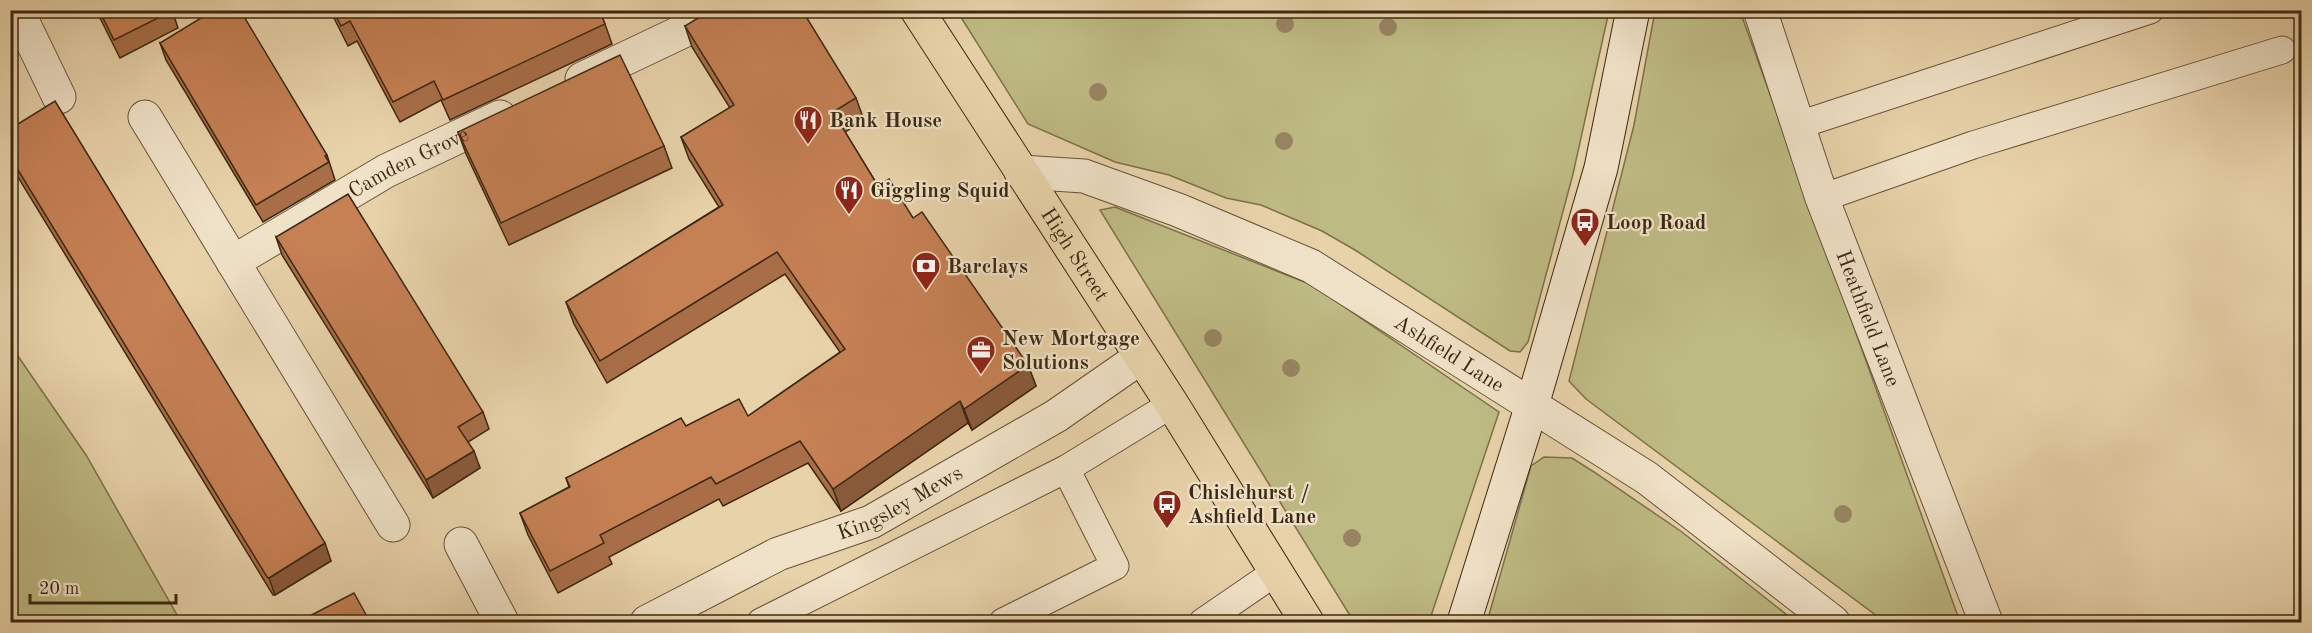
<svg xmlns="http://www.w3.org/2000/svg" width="2312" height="633" viewBox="0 0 2312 633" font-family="'Old Standard TT',serif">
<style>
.green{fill:#beba83;stroke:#7d714a;stroke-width:1.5}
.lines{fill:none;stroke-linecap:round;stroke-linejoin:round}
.service-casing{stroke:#675238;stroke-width:29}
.minor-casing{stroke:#675238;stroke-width:35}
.tertiary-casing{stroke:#675238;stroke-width:35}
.secondary-casing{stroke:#3c2812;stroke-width:35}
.primary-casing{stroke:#3c2812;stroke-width:35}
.service{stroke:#f0e2c8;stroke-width:27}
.minor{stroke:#f0e2c8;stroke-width:33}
.tertiary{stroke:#f0e2c8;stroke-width:33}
.secondary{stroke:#f0e2c8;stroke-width:33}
.primary{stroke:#e8d2aa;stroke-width:33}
.tree{fill:#988463}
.wall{fill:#a96e48;stroke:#3c2812;stroke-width:1.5}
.shaded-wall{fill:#8a5a3b;stroke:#3c2812;stroke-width:1.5}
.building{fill:#c58054;stroke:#3c2812;stroke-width:1.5}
.labels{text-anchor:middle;stroke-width:4.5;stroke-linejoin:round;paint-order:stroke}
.poi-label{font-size:21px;font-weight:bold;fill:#3c2812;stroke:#f0e2c8;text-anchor:start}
.street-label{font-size:21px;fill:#3c2812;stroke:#f0e2c8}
</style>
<rect width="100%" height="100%" fill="#e8d2aa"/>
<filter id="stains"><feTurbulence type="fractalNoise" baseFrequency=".00333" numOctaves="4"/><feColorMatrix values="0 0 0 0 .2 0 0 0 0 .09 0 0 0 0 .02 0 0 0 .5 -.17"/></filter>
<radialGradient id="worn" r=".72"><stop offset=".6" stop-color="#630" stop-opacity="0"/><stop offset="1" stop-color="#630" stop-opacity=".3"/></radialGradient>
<!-- green -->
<g class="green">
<path d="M957 11H1609L1573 174 1528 342 1520 352 1510 351 1355 250 1322 231 1261 205 1226 198 1169 175 1115 162 1028 124Z"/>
<path d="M1655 11H1740L1960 622H1885L1586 399 1569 381 1634 125Z"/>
<path d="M1115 207 1312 285 1499 412 1429 622H1354L1100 210Z"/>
<path d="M11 346 86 455 181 622H11Z"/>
<path d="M1544 457 1572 458 1594 472 1682 532 1796 622H1487L1531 466Z"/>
</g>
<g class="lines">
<!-- service casing -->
<g class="service-casing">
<g id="service">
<path d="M1799 125 2150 10"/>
<path d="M1822 198 1973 145 2282 50"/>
<path d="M761 622 1066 469 1172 404"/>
<path d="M1003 622 1115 566 1066 469"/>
<path d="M1203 622 1276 572"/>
</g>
</g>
<!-- minor casing -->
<g class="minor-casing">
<g id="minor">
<path d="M17 10 59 97"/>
<path d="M582 79 698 24 720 10"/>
<path d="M145 117 393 525"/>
<path id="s1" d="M233 262 386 171 500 117"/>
<path d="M461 544 502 622"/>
<path id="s2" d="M647 622 778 554 871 522 1056 416 1141 357"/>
</g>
</g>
<!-- tertiary casing -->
<g class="tertiary-casing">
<g id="tertiary">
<path id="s3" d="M1760 10 1822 198 1986 622"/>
<path id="s4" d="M1021 172 1084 176 1178 210 1311 266 1647 478 1833 622"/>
</g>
</g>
<!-- secondary casing -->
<g class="secondary-casing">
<path id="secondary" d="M1464 622 1532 405 1601 168 1633 10"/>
</g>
<!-- primary casing -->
<g class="primary-casing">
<g id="primary">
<path id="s5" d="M917 10 1172 404 1307 622"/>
</g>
</g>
<!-- service -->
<use href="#service" class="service"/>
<!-- minor -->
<use href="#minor" class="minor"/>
<!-- tertiary -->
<use href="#tertiary" class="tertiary"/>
<!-- secondary -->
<use href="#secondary" class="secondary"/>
<!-- primary -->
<use href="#primary" class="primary"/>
</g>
<!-- trees -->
<g class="tree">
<circle cx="1285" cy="24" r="9"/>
<circle cx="1388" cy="27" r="9"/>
<circle cx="1098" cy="92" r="9"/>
<circle cx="1284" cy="141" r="9"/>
<circle cx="1213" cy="338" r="9"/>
<circle cx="1291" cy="368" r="9"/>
<circle cx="1843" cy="514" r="9"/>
<circle cx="1352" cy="538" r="9"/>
</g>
<!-- wall -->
<g class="wall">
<path d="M68 10H78L70 15Z"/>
<path d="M96 10H172L178 28 120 58Z"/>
<path d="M330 10H599L605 24 612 44 450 120 441 100 400 122 357 41 348 46Z"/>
<path d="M670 10H682L673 15Z"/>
<path d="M685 26 856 98 864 120 845 132 878 186 913 218 1028 365 1036 386 972 430 968 423 841 511 808 463 723 506 719 499 609 557 612 564 558 593 528 535 520 513 569 487 566 478 686 426 748 416 840 352 785 274 607 383 574 324 566 302 719 207 689 159 681 137 730 108 692 47Z"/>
<path d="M160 43 327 155 335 180 263 222 166 60Z"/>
<path d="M10 129 331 561 275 595H273L10 164Z"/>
<path d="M458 132 664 146 672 168 509 245 466 154Z"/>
<path d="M276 237 483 412 489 429 468 442 480 468 433 498 282 255Z"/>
</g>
<!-- shaded-wall -->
<g class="shaded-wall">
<path d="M1028 365 1036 386 972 430 964 409Z"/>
<path d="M960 401 968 423 841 511 833 489Z"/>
<path d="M474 451 480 468 433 498 426 480Z"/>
<path d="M325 543 331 561 275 595 269 578Z"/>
</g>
<!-- building -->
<g class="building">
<path d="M99 10H172V11L114 40Z"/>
<path d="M214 10H240L327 155 325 156 329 162 256 205 160 43Z"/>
<path d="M333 10H599L605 24 443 100 434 81 393 102 350 21 341 26Z"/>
<path d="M711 10H802L856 98 833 112 878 186 889 179 913 218 922 212 1028 365 964 409 960 401 833 489 800 441 716 484 711 477 600 535 604 543 550 571 520 513 570 487 566 478 681 418 686 426 739 399 748 416 845 349 777 252 600 361 566 302 723 205 681 137 734 105 685 26Z"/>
<path d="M620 55 664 146 501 223 458 132Z"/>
<path d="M55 101 325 543 269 578 267 577 10 157V129Z"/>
<path d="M348 194 483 412 458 427 474 451 426 480 276 237Z"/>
<path d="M354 593 370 622H298Z"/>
</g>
<!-- icons -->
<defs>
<g id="restaurant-pin" transform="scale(1.5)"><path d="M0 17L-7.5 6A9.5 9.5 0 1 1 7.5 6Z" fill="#8f2418" stroke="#f0e2c8"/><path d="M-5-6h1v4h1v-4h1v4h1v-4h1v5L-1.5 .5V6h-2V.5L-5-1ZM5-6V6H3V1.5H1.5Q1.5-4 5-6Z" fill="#fff"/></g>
<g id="bus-pin" transform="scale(1.5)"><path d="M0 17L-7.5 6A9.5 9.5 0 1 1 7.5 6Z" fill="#8f2418" stroke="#f0e2c8"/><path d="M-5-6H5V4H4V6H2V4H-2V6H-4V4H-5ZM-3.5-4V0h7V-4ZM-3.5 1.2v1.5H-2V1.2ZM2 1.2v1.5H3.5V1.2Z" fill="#fff"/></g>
<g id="bank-pin" transform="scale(1.5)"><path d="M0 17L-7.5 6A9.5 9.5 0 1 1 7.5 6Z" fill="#8f2418" stroke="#f0e2c8"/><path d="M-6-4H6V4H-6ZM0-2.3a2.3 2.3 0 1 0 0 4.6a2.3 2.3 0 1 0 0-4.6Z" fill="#fff"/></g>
<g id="office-pin" transform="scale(1.5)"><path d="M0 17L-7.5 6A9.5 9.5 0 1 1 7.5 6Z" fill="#8f2418" stroke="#f0e2c8"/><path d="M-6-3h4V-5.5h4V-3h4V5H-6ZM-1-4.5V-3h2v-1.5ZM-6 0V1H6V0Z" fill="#fff"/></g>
</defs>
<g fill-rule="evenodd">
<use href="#restaurant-pin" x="808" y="120"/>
<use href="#restaurant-pin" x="849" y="190"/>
<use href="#bus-pin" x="1585" y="222"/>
<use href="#bank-pin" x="926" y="266"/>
<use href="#office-pin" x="981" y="350"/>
<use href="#bus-pin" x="1167" y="504"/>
</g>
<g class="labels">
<!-- poi labels -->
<g class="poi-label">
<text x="829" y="127">Bank House</text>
<text x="870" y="197">Giggling Squid</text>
<text x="1606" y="229">Loop Road</text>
<text x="947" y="273">Barclays</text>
<text x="1002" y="345">New Mortgage<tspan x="1002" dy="24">Solutions</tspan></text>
<text x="1188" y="499">Chislehurst /<tspan x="1188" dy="24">Ashfield Lane</tspan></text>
</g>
<!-- street labels -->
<g class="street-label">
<text dy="7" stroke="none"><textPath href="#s1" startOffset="202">Camden Grove</textPath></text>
<text dy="7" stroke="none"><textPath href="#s5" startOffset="291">High Street</textPath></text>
<text dy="7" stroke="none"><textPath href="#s3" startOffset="327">Heathfield Lane</textPath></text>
<text dy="7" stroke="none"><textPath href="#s4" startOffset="471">Ashfield Lane</textPath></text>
<text dy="7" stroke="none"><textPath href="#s2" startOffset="280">Kingsley Mews</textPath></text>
</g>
</g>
<!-- margin -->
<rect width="2312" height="633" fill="none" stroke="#e8d2aa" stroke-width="36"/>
<rect x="12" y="12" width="2288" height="609" fill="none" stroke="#3c2812" stroke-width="3"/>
<rect x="18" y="18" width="2276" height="597" fill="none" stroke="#3c2812" stroke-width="1.5"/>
<!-- scale -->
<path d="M30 594v9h146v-9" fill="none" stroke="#3c2812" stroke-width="3"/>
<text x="39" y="594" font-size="18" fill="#3c2812" stroke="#f0e2c8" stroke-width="4.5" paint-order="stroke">20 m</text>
<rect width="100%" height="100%" filter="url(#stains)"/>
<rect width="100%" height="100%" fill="url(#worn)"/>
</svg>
